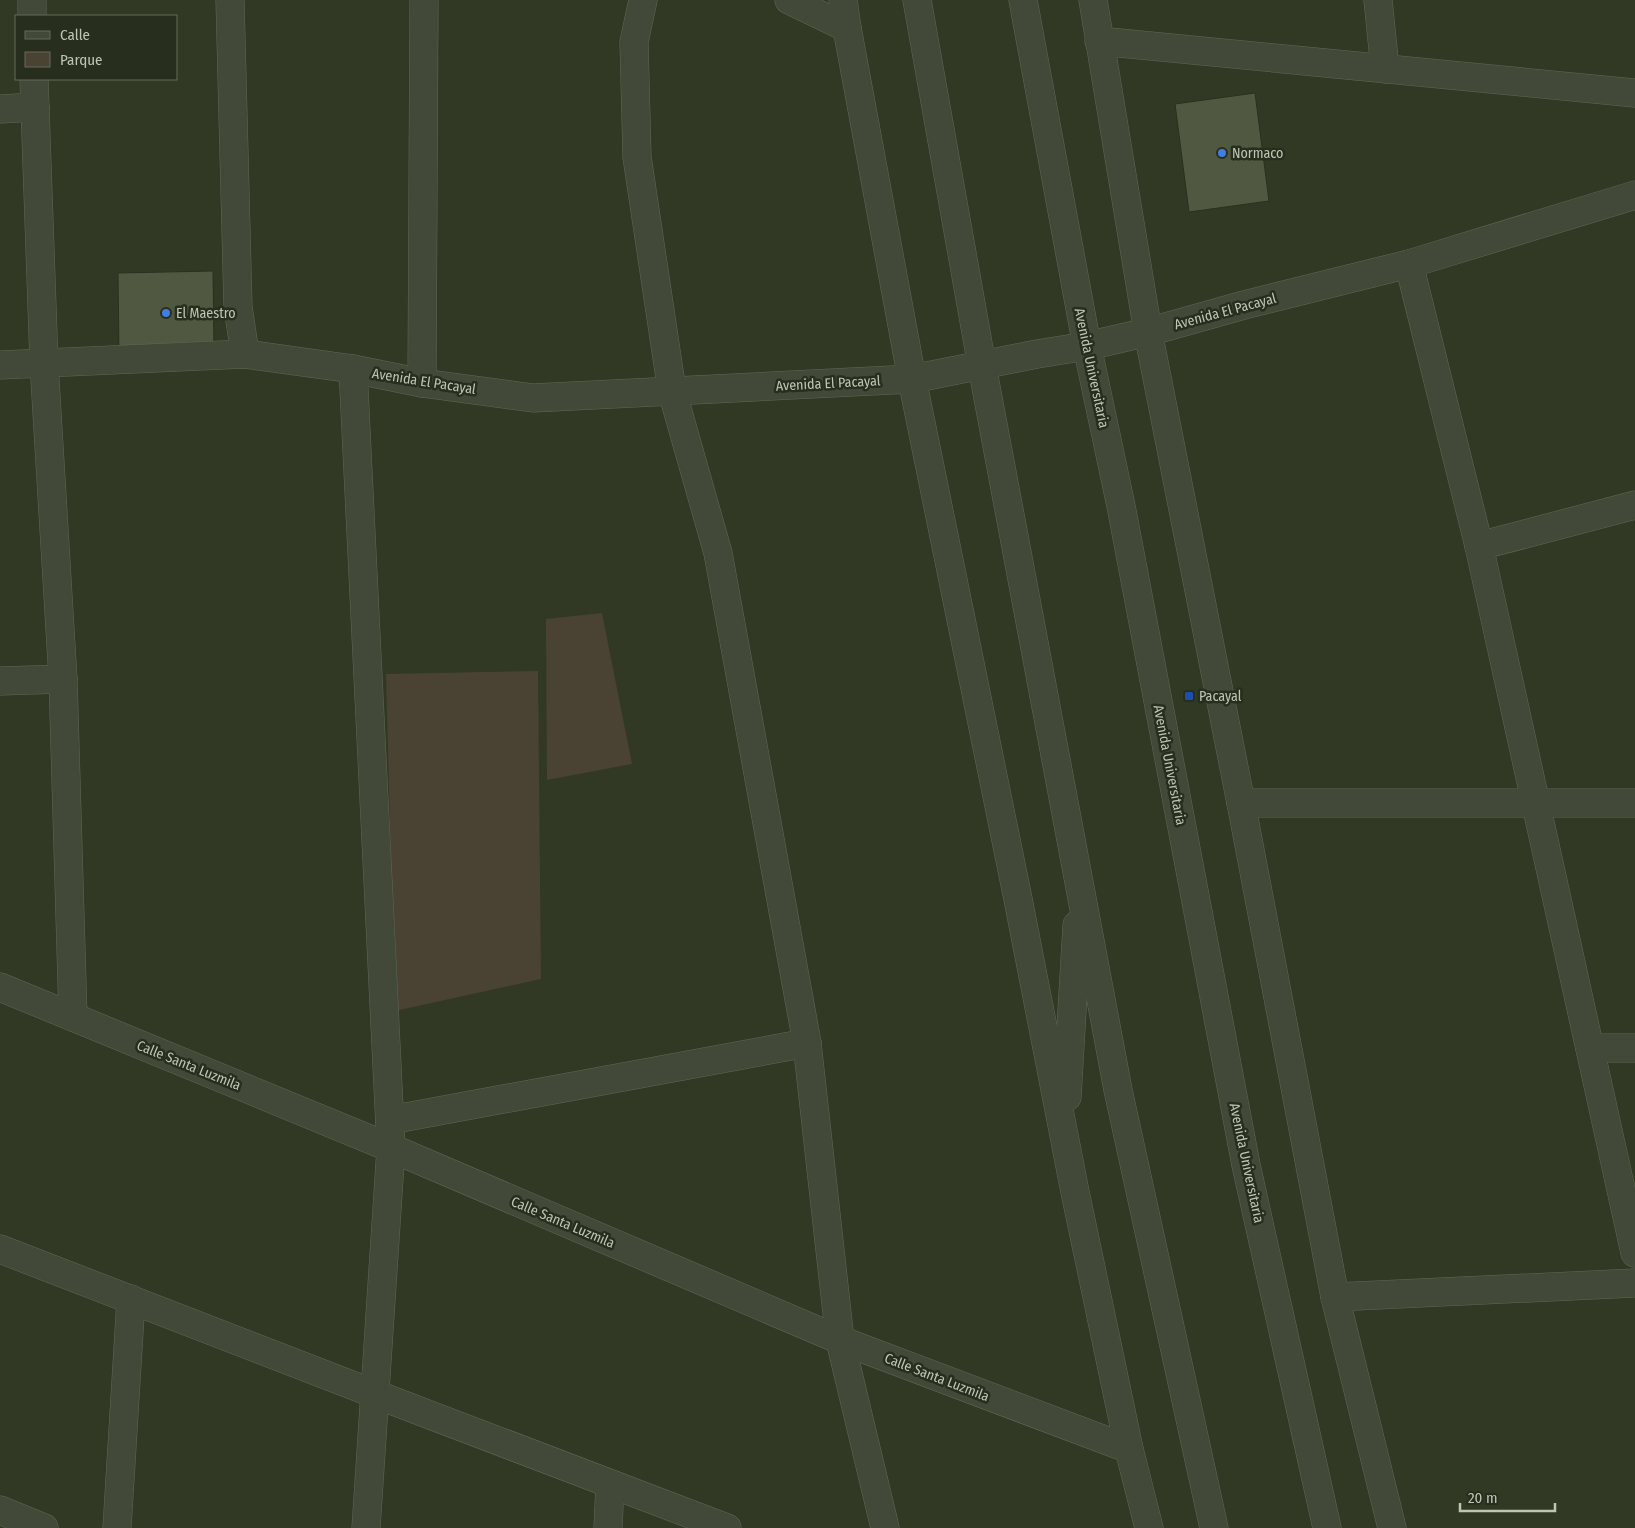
<svg xmlns="http://www.w3.org/2000/svg" width="1635" height="1528" viewBox="0 0 1635 1528" font-family="'Fira Sans Condensed',sans-serif">
<style>
.green{fill:#4a4233}
.building{fill:#505841;stroke:#2a301f}
.lines{fill:none;stroke-linecap:round;stroke-linejoin:round}
.minor-casing{stroke:#616756;stroke-width:29}
.minor{stroke:#434938;stroke-width:28}
.shop-dot{fill:#3f7fe0;stroke:#282e1d;stroke-width:2}
.transit-dot{fill:#1a4fb4;stroke:#282e1d;stroke-width:2}
.labels{text-anchor:middle;stroke-width:5;stroke-linejoin:round;paint-order:stroke}
.poi-label{font-size:14px;fill:#bec5b3;stroke:#282e1d;text-anchor:start}
.street-label{font-size:14px;fill:#bec5b3;stroke:#282e1d}
</style>
<rect width="100%" height="100%" fill="#313924"/>
<!-- green -->
<g class="green">
<path d="M602 613 632 764 547 780 546 619Z"/>
<path d="M538 671 541 979 395 1011 386 674Z"/>
</g>
<!-- building -->
<g class="building">
<path d="M1255 93 1269 201 1189 212 1175 104Z"/>
<path d="M213 271 214 353 119 355 118 273Z"/>
</g>
<g class="lines">
<!-- minor casing -->
<g class="minor-casing">
<g id="minor">
<path d="M32 0V16"/>
<path d="M230 0 238 307 245 354"/>
<path d="M643 0 634 42 637 157 672 391 718 553 807 1043 840 1340 885 1528"/>
<path d="M789 0 847 28"/>
<path d="M843 0 847 28 912 379 1018 899 1075 1192 1129 1449 1149 1528"/>
<path d="M917 0 982 366 1118 1090 1214 1528"/>
<path d="M1023 0 1087 346 1121 506 1246 1165 1327 1528"/>
<path d="M1093 0 1148 332 1241 803 1335 1297 1392 1528"/>
<path d="M1378 0 1385 69"/>
<path d="M1099 41 1635 93"/>
<path d="M34 79 44 363 63 679 73 1017"/>
<path d="M0 109 35 107"/>
<path d="M1409 264 1479 546 1635 1253"/>
<path d="M0 365 245 354 353 369 422 383 533 398 912 379 1037 354 1087 346 1148 332 1244 305 1409 264 1635 195"/>
<path d="M353 369 391 1148 366 1528"/>
<path d="M422 383 424 0"/>
<path d="M1479 546 1635 505"/>
<path d="M0 681 63 679"/>
<path d="M1241 803H1635"/>
<path d="M0 987 391 1148 840 1340 1129 1449"/>
<path d="M1590 1048H1635"/>
<path d="M1067 1097 1077 925"/>
<path d="M390 1120 807 1043"/>
<path d="M0 1249 375 1394 727 1528"/>
<path d="M1335 1297 1635 1283"/>
<path d="M0 1510 44 1528"/>
<path d="M117 1528 131 1299"/>
<path d="M608 1528 610 1484"/>
</g>
</g>
<!-- minor -->
<use href="#minor" class="minor"/>
</g>
<!-- markers -->
<g class="shop-dot">
<circle cx="1222" cy="153" r="5"/>
<circle cx="166" cy="313" r="5"/>
</g>
<rect class="transit-dot" x="1184" y="691" width="10" height="10" rx="2.5"/>
<g class="labels">
<!-- poi labels -->
<g class="poi-label">
<text x="1232" y="158">Normaco</text>
<text x="176" y="318">El Maestro</text>
<text x="1199" y="701">Pacayal</text>
</g>
<!-- street labels -->
<g class="street-label">
<text transform="translate(1225 311) rotate(-15)" y="5">Avenida El Pacayal</text>
<text transform="translate(1092 368) rotate(78)" y="5">Avenida Universitaria</text>
<text transform="translate(424 381) rotate(9)" y="5">Avenida El Pacayal</text>
<text transform="translate(828 383) rotate(-3)" y="5">Avenida El Pacayal</text>
<text transform="translate(1170 765) rotate(79)" y="5">Avenida Universitaria</text>
<text transform="translate(189 1065) rotate(22)" y="5">Calle Santa Luzmila</text>
<text transform="translate(1247 1163) rotate(78)" y="5">Avenida Universitaria</text>
<text transform="translate(563 1222) rotate(23)" y="5">Calle Santa Luzmila</text>
<text transform="translate(937 1377) rotate(21)" y="5">Calle Santa Luzmila</text>
</g>
</g>
<!-- legend -->
<rect x="15" y="15" width="162" height="65" fill="#282e1d" stroke="#646a59"/>
<rect x="25" y="31" width="25" height="8" fill="#434938" stroke="#646a59"/>
<text x="60" y="40" font-size="15" fill="#bec5b3">Calle</text>
<rect x="25" y="52" width="25" height="15" fill="#4a4233" stroke="#646a59"/>
<text x="60" y="65" font-size="15" fill="#bec5b3">Parque</text>
<!-- scale -->
<path d="M1460 1503v8h95v-8" fill="none" stroke="#bec5b3" stroke-width="2.5"/>
<text x="1468" y="1503" font-size="15" fill="#bec5b3" stroke="#282e1d" stroke-width="4" paint-order="stroke">20 m</text>
</svg>
